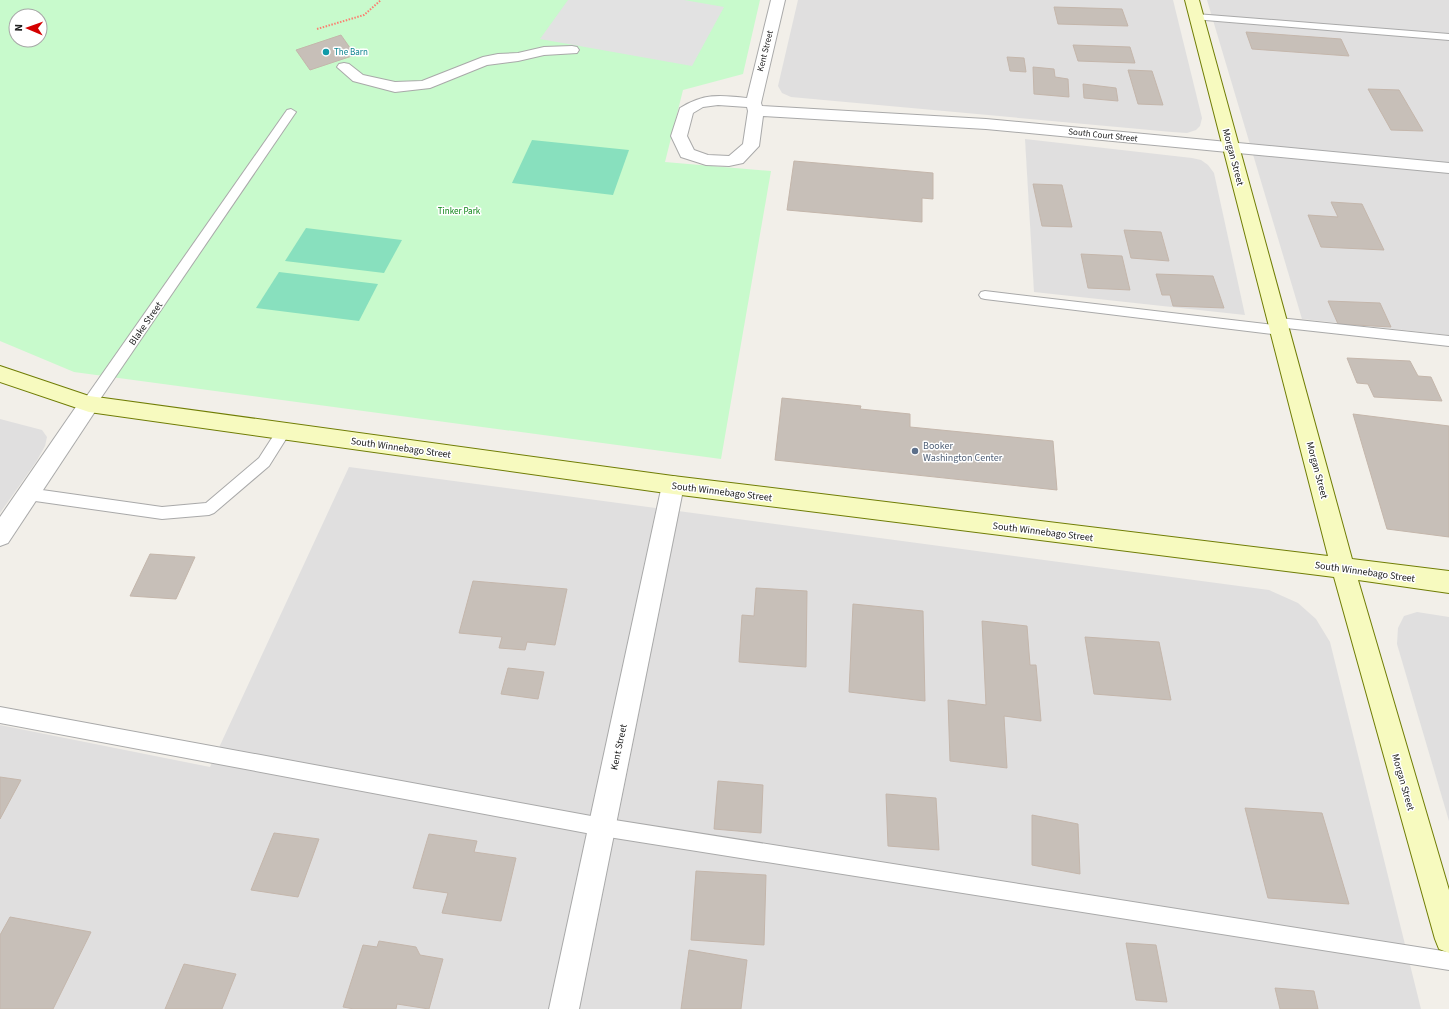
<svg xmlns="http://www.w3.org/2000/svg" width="1449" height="1009" viewBox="0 0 1449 1009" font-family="'Source Sans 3',sans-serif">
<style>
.residential{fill:#e0dfdf}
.park{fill:#c8facc;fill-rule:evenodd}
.pitch{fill:#88e0be}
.parking{fill:#e2e2e2}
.building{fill:#c7bfb8;stroke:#c4b6ab}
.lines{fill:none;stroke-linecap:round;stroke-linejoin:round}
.lane-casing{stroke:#a9a9a9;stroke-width:2}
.street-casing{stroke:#a9a9a9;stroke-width:2}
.secondary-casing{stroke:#707d05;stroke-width:2}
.path{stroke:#fa8072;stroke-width:2;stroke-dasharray:1.5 1.5;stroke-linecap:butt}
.lane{fill:#fff;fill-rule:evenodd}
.street{fill:#fff;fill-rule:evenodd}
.secondary{fill:#f7fabf;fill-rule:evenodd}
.culture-dot{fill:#0f9aa8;stroke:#fff;stroke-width:1.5}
.service-dot{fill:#5c6f8a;stroke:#fff;stroke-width:1.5}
.labels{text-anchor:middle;stroke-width:3;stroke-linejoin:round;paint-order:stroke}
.far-street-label{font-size:9px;fill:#222;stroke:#fff}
.far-culture-label{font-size:9px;fill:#0d838f;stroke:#fff;text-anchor:start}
.far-park-label{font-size:9px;fill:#0c8416;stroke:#fff}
.street-label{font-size:10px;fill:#222;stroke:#fff}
.service-label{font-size:10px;fill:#4e5e75;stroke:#fff;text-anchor:start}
</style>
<rect width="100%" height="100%" fill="#f2efe9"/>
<!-- residential -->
<g class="residential">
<path d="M798 0H1173L1202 118 1200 126 1196 130 1187 133 1172 132 791 97 782 93 778 86Z"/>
<path d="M1207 0H1449V335L1302 319Z"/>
<path d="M1025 139 1192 158 1201 160 1208 165 1214 173 1245 315 1034 292Z"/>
<path d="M0 419 42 430 47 437 45 446 36 462 0 513Z"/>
<path d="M349 467 1269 590 1298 603 1316 619 1330 642 1421 1009H0V725L210 767Z"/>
<path d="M1417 612 1449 617V821L1397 644 1398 628 1404 616Z"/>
</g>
<!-- park -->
<path class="park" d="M0 0H760L743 74 683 90 665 162 771 171 721 459 74 372 0 341ZM16 16H40V40H16Z"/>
<!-- pitch -->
<g class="pitch">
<path d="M532 140 629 150 613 195 512 183Z"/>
<path d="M306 228 402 240 384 273 285 261Z"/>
<path d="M279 272 378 284 359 321 256 308Z"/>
</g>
<!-- parking -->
<path class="parking" d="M568 0H684L724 7 692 66 540 39Z"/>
<!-- building -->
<g class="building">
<path d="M1054 7 1122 9 1128 26 1058 24Z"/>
<path d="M1246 32 1341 39 1349 56 1252 49Z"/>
<path d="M341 35 355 55 310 70 296 50Z"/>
<path d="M1073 45 1130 47 1135 63 1078 61Z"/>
<path d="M1007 57 1024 58 1026 72 1010 71Z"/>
<path d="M1033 67 1054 69 1055 77 1068 79 1069 97 1034 94Z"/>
<path d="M1128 70 1152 71 1163 105 1138 104Z"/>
<path d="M1083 84 1116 88 1118 101 1084 98Z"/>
<path d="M1368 89 1399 90 1423 131 1391 130Z"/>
<path d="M794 161 933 173V199L922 198V222L787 210Z"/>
<path d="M1033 184 1062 185 1072 227 1042 226Z"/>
<path d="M1331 202 1362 204 1384 250 1321 247 1308 215 1338 217Z"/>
<path d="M1124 230 1161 232 1169 261 1131 258Z"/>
<path d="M1081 254 1122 256 1130 290 1088 288Z"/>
<path d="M1156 274 1213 276 1224 308 1173 306 1170 295H1162Z"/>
<path d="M1328 301 1380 303 1391 327 1338 324Z"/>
<path d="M1347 358 1410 361 1418 376 1431 377 1442 401 1374 397 1368 384 1357 383Z"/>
<path d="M782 398 861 406 860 409 910 414V427L1053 441 1057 490 775 460Z"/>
<path d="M1353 414 1449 426V537L1387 529Z"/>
<path d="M150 554 195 557 176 599 130 596Z"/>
<path d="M473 581 567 589 555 645 527 642 525 650 499 648 502 637 459 633Z"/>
<path d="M756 588 807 591 806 667 739 662 742 615 754 616Z"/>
<path d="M853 604 923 611 925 701 849 692Z"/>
<path d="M982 621 1027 626 1030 665H1036L1041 721 1004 716 1007 768 950 761 948 700 986 705Z"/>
<path d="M1085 637 1159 642 1171 700 1094 694Z"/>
<path d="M508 668 544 672 538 699 501 694Z"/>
<path d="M0 777 21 780 0 819Z"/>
<path d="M718 781 763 785 761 833 714 829Z"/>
<path d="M886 794 936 798 939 850 888 846Z"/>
<path d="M1245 808 1322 813 1349 904 1268 898Z"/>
<path d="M1032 815 1078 824 1080 874 1032 865Z"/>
<path d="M274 833 319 839 298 897 251 890Z"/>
<path d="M429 834 477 841 474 852 516 858 501 921 442 913 448 893 413 888Z"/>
<path d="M696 871 766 875 764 945 691 940Z"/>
<path d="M10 917 91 932 53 1009H0V935Z"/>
<path d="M379 941 416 947 420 955 443 959 429 1009 397 1004 396 1009H354L343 1007 363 945 377 947Z"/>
<path d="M1126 943 1156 945 1167 1002 1136 1000Z"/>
<path d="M689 950 747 960 741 1009H681Z"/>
<path d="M184 964 236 974 222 1009H165Z"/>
<path d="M1275 988 1314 991 1318 1009H1280Z"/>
</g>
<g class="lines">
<!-- lane casing -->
<g class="lane-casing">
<g id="lane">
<path d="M1196 14 1449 34V40L1193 19 1191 17 1193 15Z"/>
<path d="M291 109 296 112 94 408 89 409 84 408 83 404 84 400 287 110Z"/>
<path d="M985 291 1274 325 1275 320 1279 318 1449 336V346L1286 328 1285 333 1281 335 985 299 981 298 979 295 981 292Z"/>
<path d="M284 426 289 427 291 431 269 466 214 513 209 515 162 519 28 500 23 498 21 494 23 490 28 488 162 507 206 503 259 458 279 427Z"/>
<path d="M0 707 602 818 1449 952V970L602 836 0 723Z"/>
</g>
</g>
<!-- street casing -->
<g class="street-casing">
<g id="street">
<path d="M771 0H785L761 103 762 106 986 119 1449 163V173L986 129 763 116 759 146 743 163 729 166 706 165 681 157 671 136 680 108C704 93 720 95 747 98ZM718 105 747 107 748 111 743 144 729 156 708 155 694 150 687 136 693 113 703 107Z"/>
<path d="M572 46 577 47 579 50 577 53 544 55 518 61 487 65 430 88 395 92 353 81 337 67 339 64 344 63 349 64 363 75 395 82 422 81 483 57 498 54 518 53 544 47Z"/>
<path d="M89 396 96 398 99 404 96 410 8 543 0 546V517L82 398Z"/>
<path d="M673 476 681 478 684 485 579 1009H549L662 485 665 478Z"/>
</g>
</g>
<!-- secondary casing -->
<g class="secondary-casing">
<path id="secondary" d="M1185 0H1199L1352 559 1449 571V593L1358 580 1449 890V953L1439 949 1435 939 1334 577 673 494 89 412 0 382V366L89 396 673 476 1328 556Z"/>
</g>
<!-- path -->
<path class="path" d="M317 29 364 15 381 0"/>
<!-- lane -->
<use href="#lane" class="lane"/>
<!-- street -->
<use href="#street" class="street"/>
<!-- secondary -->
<use href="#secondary" class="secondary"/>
</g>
<!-- markers -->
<circle class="culture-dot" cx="326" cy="52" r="4"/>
<circle class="service-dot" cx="915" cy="451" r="4"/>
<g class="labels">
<!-- far-street labels -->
<g class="far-street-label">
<text transform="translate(765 51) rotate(-76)" y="3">Kent Street</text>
<text transform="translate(1103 135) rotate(6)" y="3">South Court Street</text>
</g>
<!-- far-culture labels -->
<g class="far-culture-label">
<text x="334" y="55">The Barn</text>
</g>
<!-- far-park labels -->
<g class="far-park-label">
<text x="459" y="214">Tinker Park</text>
</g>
<!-- street labels -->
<g class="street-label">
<text transform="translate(1234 157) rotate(75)" y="4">Morgan Street</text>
<text transform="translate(145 323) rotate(-55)" y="4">Blake Street</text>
<text transform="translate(401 447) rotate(8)" y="4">South Winnebago Street</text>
<text transform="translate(1318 470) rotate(75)" y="4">Morgan Street</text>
<text transform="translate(722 491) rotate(7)" y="4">South Winnebago Street</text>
<text transform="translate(1043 531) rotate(7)" y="4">South Winnebago Street</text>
<text transform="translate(1365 571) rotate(8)" y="4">South Winnebago Street</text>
<text transform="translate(618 747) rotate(-78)" y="4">Kent Street</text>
<text transform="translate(1404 782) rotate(74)" y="4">Morgan Street</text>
</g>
<!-- service labels -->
<g class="service-label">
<text x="923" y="449">Booker<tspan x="923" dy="12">Washington Center</tspan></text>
</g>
</g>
<!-- north arrow -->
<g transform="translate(28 28) rotate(272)"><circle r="19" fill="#ffffff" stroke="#a7a7a7"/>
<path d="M0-3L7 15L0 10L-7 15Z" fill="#d40000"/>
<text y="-6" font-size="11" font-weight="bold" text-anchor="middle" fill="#222222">N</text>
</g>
</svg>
